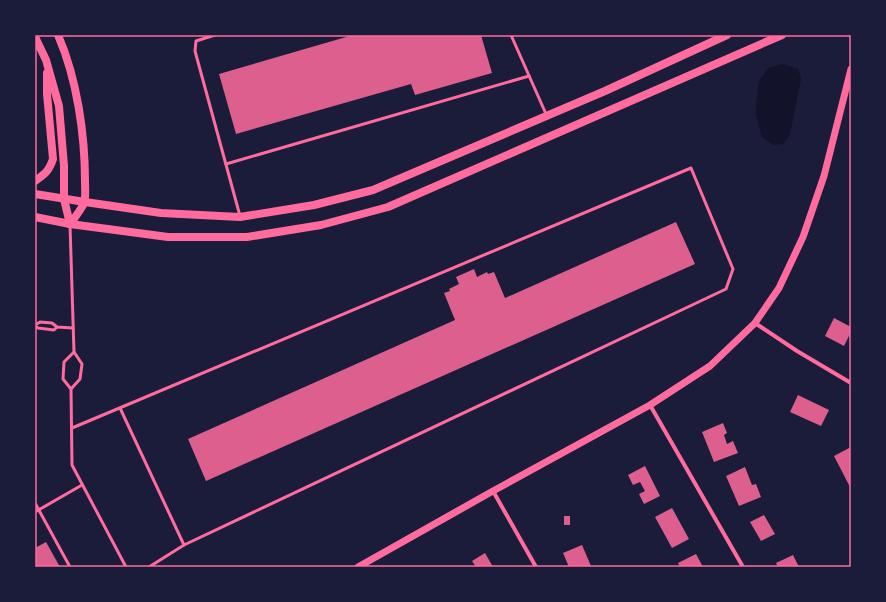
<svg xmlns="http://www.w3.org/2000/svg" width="886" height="602" viewBox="0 0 886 602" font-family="'DejaVu Sans',sans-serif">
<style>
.water{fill:#12122b}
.building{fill:#dd5f8e}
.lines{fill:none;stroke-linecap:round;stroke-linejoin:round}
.service{stroke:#ff6b9d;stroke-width:3}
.minor{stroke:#ff6b9d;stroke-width:4}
.tertiary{stroke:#ff6b9d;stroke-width:7}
.secondary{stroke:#ff6b9d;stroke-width:8}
.neatline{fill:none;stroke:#ff6b9d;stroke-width:1.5}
</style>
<rect width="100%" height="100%" fill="#1b1b3a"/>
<!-- water -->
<path class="water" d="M784 64 798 69 801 79 790 134 783 144 774 145 762 137 756 115V105L759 82 768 68Z"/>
<!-- building -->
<g class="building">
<path d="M353 35H481L492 73 415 95 411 84 236 134 219 74Z"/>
<path d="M676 222 695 264 206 481 188 439 455 320 444 293 450 291 449 289 459 284 456 277 474 269 477 277 487 272 488 274 494 272 505 298Z"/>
<path d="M834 318 851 327V332L844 346 825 336Z"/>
<path d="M798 395 829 410 821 426 790 412Z"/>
<path d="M723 423 727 433 724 435 727 444 733 441 738 453 714 462 702 432Z"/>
<path d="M851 447V489L834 456Z"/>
<path d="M645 466 660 496 644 504 639 494 645 491 640 482 633 485 628 475Z"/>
<path d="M745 467 752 485 756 484 761 497 739 506 726 476Z"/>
<path d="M672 508 689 539 672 548 655 517Z"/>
<path d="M764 515 775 534 761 541 750 522Z"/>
<rect x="564" y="516" width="6" height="9"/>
<path d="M46 542 60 567H35V548Z"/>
<path d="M582 545 591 566 587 567H569L563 553Z"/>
<path d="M485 553 493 567H476L472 561Z"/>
<path d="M696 554 703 567H680L678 563Z"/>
<path d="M793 555 799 567H778L776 563Z"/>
</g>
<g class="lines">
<!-- service -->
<g class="service">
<path d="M215 35 196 41 195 51 240 216"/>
<path d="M511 35 546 114"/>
<path d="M226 164 529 76"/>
<path d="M70 225 74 352 82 364 80 379 71 389"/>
<path d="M35 325 40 322 52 323 57 327 73 328"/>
<path d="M35 326 38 328 54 330 57 327"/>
<path d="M74 352 64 362 63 379 71 389 72 465 126 567"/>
<path d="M120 408 184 545"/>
<path d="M72 428 691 168 733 269 726 289 184 545 149 567"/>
<path d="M35 503 70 567"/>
<path d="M35 512 82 485"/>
</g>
<!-- minor -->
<g class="minor">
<path d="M755 323 797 351 851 383"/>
<path d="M650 405 743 567"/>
<path d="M493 491 536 567"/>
</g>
<!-- tertiary -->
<path class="tertiary" d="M358 567 493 491 650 405 710 366 755 323 779 288 803 237 824 176 851 69"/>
<!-- secondary -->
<g class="secondary">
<path d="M58 35C77 79 85 134 85 182 85 188 86 198 84 203 81 210 75 217 70 224"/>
<path d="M35 37 46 60 59 106 64 166V199L70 224"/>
<path d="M35 181C45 174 49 171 53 159L47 94V73"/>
<path d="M35 194 85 202 161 213 240 217 314 205 373 190 605 91 727 35"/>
<path d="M35 217 70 224 168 237H247L321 225 388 207 782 35"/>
</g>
</g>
<!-- border -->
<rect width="886" height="602" fill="none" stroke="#1b1b3a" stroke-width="72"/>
<rect x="36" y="36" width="814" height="530" class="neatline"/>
</svg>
